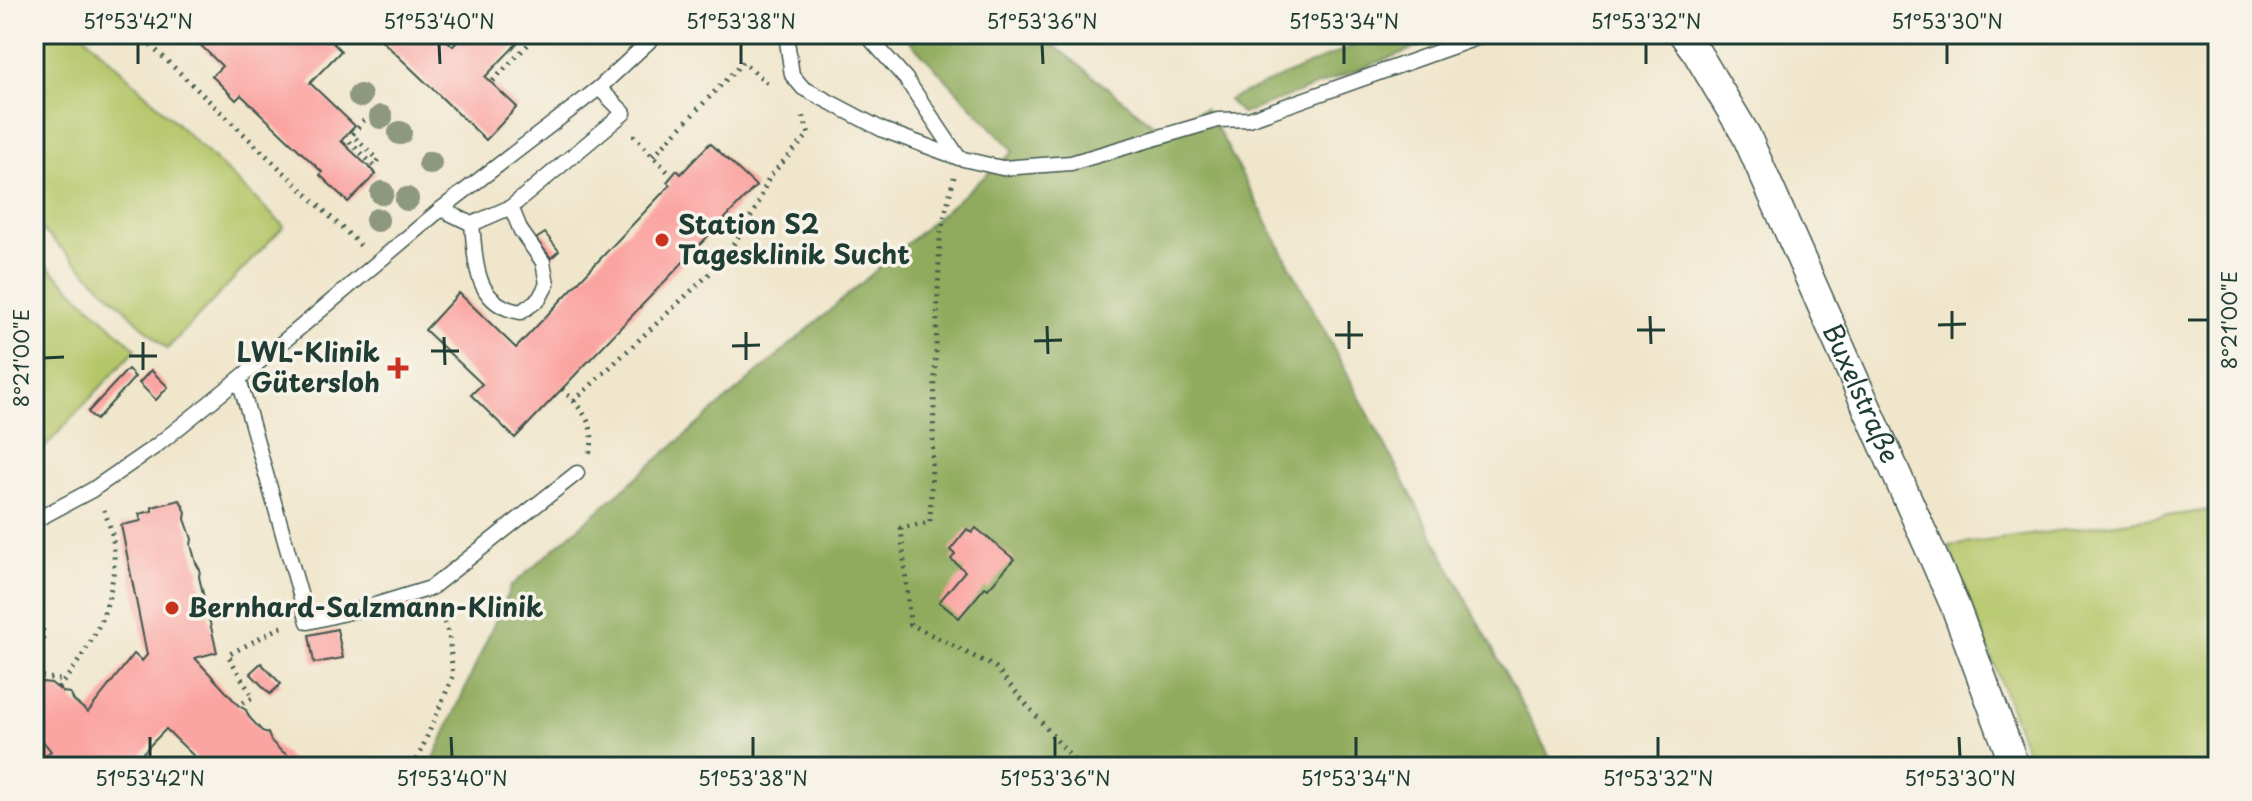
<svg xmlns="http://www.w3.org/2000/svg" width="2252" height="801" viewBox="0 0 2252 801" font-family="'Playpen Sans',sans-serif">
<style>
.green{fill:#b5c669;stroke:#6a824e;stroke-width:2}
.forest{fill:#90ab5d;stroke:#587448;stroke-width:2}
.building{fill:#fba5a3}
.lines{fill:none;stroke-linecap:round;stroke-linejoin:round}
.service-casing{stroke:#3e564b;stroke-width:17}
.minor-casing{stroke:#3e564b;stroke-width:31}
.path{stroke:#3e564b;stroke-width:5;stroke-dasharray:2 6;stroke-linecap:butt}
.service{stroke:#fff;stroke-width:14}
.minor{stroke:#fff;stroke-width:28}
.tree{fill:#8e987e}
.ticks{fill:none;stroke:#1f3d34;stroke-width:3}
.poi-dot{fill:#c8321e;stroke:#f7f3e8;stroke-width:3}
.labels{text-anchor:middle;stroke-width:7;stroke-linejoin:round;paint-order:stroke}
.poi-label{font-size:26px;font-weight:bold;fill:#1f3d34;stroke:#f7f3e8;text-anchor:start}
.street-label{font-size:26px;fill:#1f3d34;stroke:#f7f3e8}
.neatline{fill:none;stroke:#1f3d34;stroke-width:3}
.ticks-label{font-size:20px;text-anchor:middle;fill:#1f3d34}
</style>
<rect width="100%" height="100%" fill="#f7f3e8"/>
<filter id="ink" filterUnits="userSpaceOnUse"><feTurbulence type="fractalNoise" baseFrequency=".0125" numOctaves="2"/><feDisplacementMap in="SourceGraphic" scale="16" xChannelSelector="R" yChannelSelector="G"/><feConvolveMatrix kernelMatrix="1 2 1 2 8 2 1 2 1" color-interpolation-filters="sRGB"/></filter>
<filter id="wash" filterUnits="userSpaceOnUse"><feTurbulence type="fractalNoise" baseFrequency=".006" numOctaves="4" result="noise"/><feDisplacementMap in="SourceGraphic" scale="32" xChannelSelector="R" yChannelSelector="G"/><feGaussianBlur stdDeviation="1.8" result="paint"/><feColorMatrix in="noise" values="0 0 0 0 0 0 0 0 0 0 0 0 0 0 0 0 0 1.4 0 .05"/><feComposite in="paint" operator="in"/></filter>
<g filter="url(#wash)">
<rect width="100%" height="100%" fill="#f0e6cc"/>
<!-- green -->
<g class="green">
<path d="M34 34H83L284 226 167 349 34 222Z"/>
<path d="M34 254 136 349 34 459Z"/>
<path d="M2218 509V767H2033L1949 546Z"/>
</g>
<!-- forest -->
<g class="forest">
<path d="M903 34H1040L1159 129 1205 109 1223 139 1555 767H430L511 586 1014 151Z"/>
<path d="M1380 34H1452L1242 114 1228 100Z"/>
</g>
<g id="blocks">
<!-- building -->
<g class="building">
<path d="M189 34H341L333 43 341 51 310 83 355 126 341 141 376 174 348 202 320 175 322 172 241 95 236 100 212 76 222 66Z"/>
<path d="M375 34H440L453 46 465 34H526L485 77 517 107 486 140Z"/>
<path d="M710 143 756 186 515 438 471 395 482 384 425 330 459 293 516 348 670 185 667 182 677 170 681 174Z"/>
<path d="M545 233 559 251 551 258 536 239Z"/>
<path d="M128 369 135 377 96 420 88 412Z"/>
<path d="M151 370 168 387 156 400 139 383Z"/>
<path d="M180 500 186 512 185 519 192 539 191 545 196 563 200 570 199 577 217 652 195 658 239 706 246 710 249 717 262 731 268 733 271 741 280 750 286 754 293 765 290 767H205L166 729 129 767H34V765L51 751 34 730V685L42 682 51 683 63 692 70 693 74 701 88 712 134 654 142 661 147 655 121 525 141 521 139 514 152 511V507Z"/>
<path d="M976 528 1014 559 988 589 985 587 959 618 939 602 965 571 951 559 955 554 950 550 967 529 972 533Z"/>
<path d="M337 629 343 658 314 663 309 635Z"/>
<path d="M261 663 281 684 270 694 250 673Z"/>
</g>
</g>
</g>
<g filter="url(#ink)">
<use href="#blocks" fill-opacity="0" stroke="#3e564b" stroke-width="2"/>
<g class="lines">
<!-- service casing -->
<g class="service-casing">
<g id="service">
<path d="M786 34 792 75 803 88 883 130 959 158 1002 168 1071 163 1218 120 1249 119 1488 34"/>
<path d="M866 34 906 79 959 158"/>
<path d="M441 209 472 224 511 207 624 113 599 88"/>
<path d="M472 224C476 262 474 305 521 312L539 299 547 284 543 262 521 231 511 207"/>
<path d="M239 379 308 622 362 609 431 588 577 473"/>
<path d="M34 521 92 490 156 446 239 379 441 209 599 88 657 34"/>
</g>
</g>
<!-- minor casing -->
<g class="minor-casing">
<g id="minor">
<path id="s1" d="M1683 34 1697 53 1746 135 1955 606 2015 767"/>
</g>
</g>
<!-- path -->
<g class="path">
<path d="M139 34 361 246"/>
<path d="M493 81 538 34"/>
<path d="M633 135 668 172"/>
<path d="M344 144 348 140 374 166 379 160 352 135 366 118"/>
<path d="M653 156 743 62 771 86"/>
<path d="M954 177 940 235 930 522 901 528 910 624 995 667 1079 767"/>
<path d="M562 389C582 409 600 428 588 457"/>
<path d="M574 401 722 262 757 207 769 177 809 134 802 114"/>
<path d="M34 607C46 626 46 642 34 661"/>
<path d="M34 675 64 681"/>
<path d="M58 688C93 647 120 596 113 540 112 530 107 519 104 510"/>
<path d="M243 703 253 698 228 655 279 628 287 626"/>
<path d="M414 767 453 676 449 635 439 608"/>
</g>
<!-- service -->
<use href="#service" class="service"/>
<!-- minor -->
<use href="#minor" class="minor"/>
</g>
<!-- trees -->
<g class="tree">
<circle cx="360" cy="96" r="12"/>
<circle cx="381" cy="117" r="12"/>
<circle cx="400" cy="133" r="12"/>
<circle cx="430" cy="163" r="12"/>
<circle cx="382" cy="193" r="12"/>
<circle cx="407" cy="199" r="12"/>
<circle cx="377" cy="220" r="12"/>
</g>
</g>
<!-- ticks -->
<path class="ticks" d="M138 44V64M439 44 440 64M741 44V64M1042 44 1043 64M1344 44V64M1646 44V64M1947 44V64M1952 311V339M1650 316 1651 344M2188 320H2208M1349 321V349M1938 325 1966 324M1047 326 1048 354M1637 330H1665M746 332V360M1335 335H1363M444 337 445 365M1034 341 1062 340M143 342V370M732 346 760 345M431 351H459M129 356H157M44 358 64 357M150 737V757M451 737 452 757M753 737V757M1055 737V757M1356 737V757M1658 737V757M1959 737 1960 757"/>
<!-- markers -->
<g class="poi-dot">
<circle cx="662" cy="240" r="8"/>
<path d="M394 356h8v8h8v8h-8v8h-8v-8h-8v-8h8z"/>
<circle cx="172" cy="608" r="8"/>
</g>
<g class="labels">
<!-- poi labels -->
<g class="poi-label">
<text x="678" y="234">Station S2<tspan x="678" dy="30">Tagesklinik Sucht</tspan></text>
<text x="380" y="362" text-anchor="end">LWL-Klinik<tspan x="380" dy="30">Gütersloh</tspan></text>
<text x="188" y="617">Bernhard-Salzmann-Klinik</text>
</g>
<!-- street labels -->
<g class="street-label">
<text dy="9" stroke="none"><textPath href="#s1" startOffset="402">Buxelstraße</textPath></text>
</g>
</g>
<!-- margin -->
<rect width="2252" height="801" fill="none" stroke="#f7f3e8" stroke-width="88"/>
<rect x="44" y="44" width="2164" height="713" class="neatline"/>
<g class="ticks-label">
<text x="138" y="29">51°53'42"N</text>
<text x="439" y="29">51°53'40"N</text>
<text x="741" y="29">51°53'38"N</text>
<text x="1042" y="29">51°53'36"N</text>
<text x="1344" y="29">51°53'34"N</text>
<text x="1646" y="29">51°53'32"N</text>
<text x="1947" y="29">51°53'30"N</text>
<text transform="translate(2230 320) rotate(-90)" y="7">8°21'00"E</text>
<text transform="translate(22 358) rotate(-90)" y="7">8°21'00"E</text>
<text x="150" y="786">51°53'42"N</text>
<text x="452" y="786">51°53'40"N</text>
<text x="753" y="786">51°53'38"N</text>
<text x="1055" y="786">51°53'36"N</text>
<text x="1356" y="786">51°53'34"N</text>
<text x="1658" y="786">51°53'32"N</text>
<text x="1960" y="786">51°53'30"N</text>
</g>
</svg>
